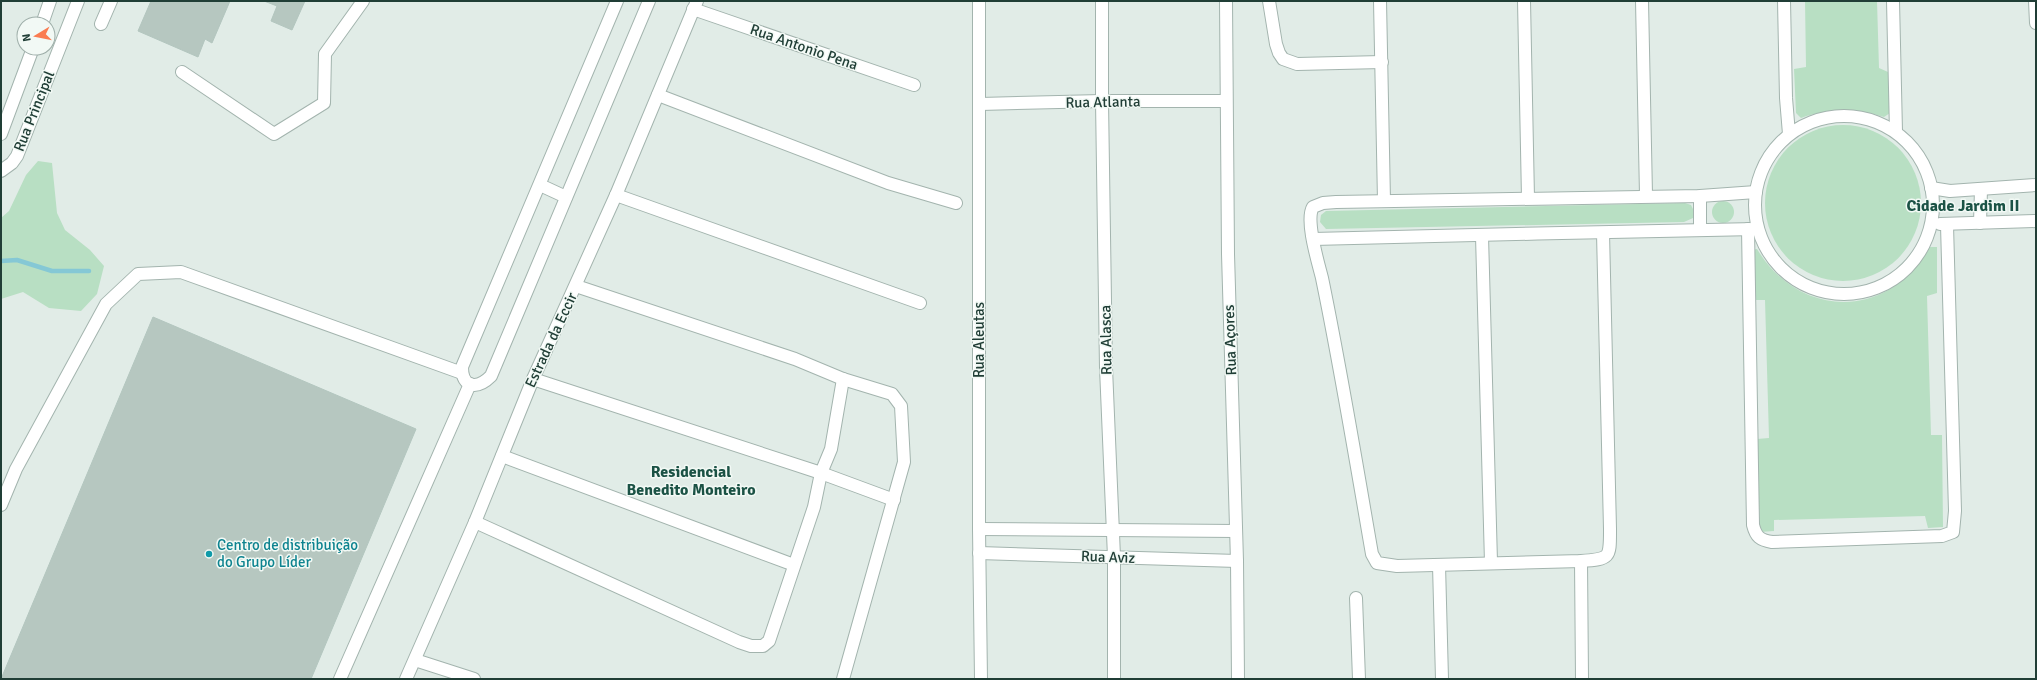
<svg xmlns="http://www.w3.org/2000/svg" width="2037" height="680" viewBox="0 0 2037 680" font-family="Signika,sans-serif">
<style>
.green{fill:#b8dfc3}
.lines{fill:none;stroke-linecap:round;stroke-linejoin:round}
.stream{stroke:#85c8d5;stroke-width:4.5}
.building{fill:#b6c7c0;stroke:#b3c6bf}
.minor-casing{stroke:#a3b4ae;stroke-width:14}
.minor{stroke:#fff;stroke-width:12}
.culture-dot{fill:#0f9aa8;stroke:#f2f9f5;stroke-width:1.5}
.labels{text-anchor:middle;stroke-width:3;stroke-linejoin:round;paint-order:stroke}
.street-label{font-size:15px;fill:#203e36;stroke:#f2f9f5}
.culture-label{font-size:15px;fill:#0d838f;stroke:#f2f9f5;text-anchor:start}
.neighbourhood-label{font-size:16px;font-weight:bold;fill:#1b5245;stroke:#f2f9f5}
</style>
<rect width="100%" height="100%" fill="#e1ece7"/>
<!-- green -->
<g class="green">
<path d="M1805 1H1877L1879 68 1888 72 1890 113 1884 117C1856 108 1830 108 1801 118L1796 113 1794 69 1806 67Z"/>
<circle cx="1843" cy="203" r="78"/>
<path d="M38 161 52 163 57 213 65 230 90 250 104 266 97 294 81 311 49 308 23 292 1 299V218L9 211 26 175Z"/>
<circle cx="1723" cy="212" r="11"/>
<path d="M1685 203 1691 205 1694 211 1693 218 1684 222 1326 229 1320 222 1321 215 1326 211Z"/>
<path d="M1930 247H1937V293L1927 296 1931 435H1942L1943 527 1928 528 1925 516 1774 520V531L1760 532 1757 439 1769 438 1765 300H1754L1751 250 1757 249C1800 320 1889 320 1930 247Z"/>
</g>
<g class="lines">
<!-- stream -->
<path class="stream" d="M1 261 17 260 52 271H89"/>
</g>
<!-- building -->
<g class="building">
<path d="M151 1H230L212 43 205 39 198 57 138 31Z"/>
<path d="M264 1H305L292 30 271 21 277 6Z"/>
<path d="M153 317 416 429 311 679H1Z"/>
</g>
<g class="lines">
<!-- minor casing -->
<g class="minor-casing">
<g id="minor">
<path d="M617 1 462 367C462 389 478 389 491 376L649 1"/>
<path d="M979 1V529L981 679"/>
<path d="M1102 1V101L1106 368 1114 557V679"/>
<path d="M1226 1 1228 254 1237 561 1238 679"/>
<path d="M1269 1 1276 44 1279 53 1283 59 1297 64 1382 62"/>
<path d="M1380 1 1384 201"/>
<path d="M1524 1 1528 198"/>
<path d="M1642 1 1646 195"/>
<path d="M1784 1 1786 98 1789 134"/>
<path d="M1893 1 1896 132"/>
<path d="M2035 1 2036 23"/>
<path d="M693 9 914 85"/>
<path d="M42 24 50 1"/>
<path d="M101 24 111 1"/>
<path d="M182 72 274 134 324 103 325 54 363 1"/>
<path d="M658 95 888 183 956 203"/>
<path d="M980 104 1102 101H1226"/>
<circle cx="1844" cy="205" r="89"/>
<path d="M1 134 33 48"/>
<path d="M1 171 12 163 17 156 78 1"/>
<path d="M540 185 566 197"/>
<path d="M1931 188 1950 191 2036 185"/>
<path d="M616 195 920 303"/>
<path d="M1700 196V228"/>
<path d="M1980 223 1981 189"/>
<path d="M1940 224 2036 221"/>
<path d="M1748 229 1753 525C1756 537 1760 540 1772 542L1942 536 1953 532 1955 511 1947 225"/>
<path d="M1603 233 1610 529C1610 558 1611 559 1581 561L1397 566 1377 563 1372 554C1356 462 1341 370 1322 278 1318 262 1305 220 1313 207L1323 203 1336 202 1700 196 1756 192"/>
<path d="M1482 236 1491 562"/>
<path d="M1313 239C1461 236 1608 231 1756 229"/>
<path d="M576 286 795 359 843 379 892 394 901 406 904 462 843 679"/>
<path d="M533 379 821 473 894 500"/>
<path d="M502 456 794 565"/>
<path d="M1 505 16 469 106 304 138 274 181 272 462 373"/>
<path d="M475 522 739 642 751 646H763L769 641 814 507 821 473 831 449 843 379"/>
<path d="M979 529 1236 531"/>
<path d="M979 553 1237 561"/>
<path d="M1581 561 1582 679"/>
<path d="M1439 565 1442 679"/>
<path d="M1356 598 1359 679"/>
<path d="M415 660 474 679"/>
<path d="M340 679 470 384"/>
<path d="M406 679 475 522 533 379 616 195 697 1"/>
</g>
</g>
<!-- minor -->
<use href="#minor" class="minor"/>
</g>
<!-- markers -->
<circle class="culture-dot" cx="209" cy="554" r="4"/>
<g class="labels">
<!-- street labels -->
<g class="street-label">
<text transform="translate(804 47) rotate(19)" y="5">Rua Antonio Pena</text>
<text transform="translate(1103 102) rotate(-1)" y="5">Rua Atlanta</text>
<text transform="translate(34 111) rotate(-68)" y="5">Rua Principal</text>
<text transform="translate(551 340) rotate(-65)" y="5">Estrada da Eccir</text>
<text transform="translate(979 340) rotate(-90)" y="5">Rua Aleutas</text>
<text transform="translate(1106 340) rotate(-91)" y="5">Rua Alasca</text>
<text transform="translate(1230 340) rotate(-92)" y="5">Rua Açores</text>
<text transform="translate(1108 557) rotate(2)" y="5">Rua Aviz</text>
</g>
<!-- culture labels -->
<g class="culture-label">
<text x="217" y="550">Centro de distribuição<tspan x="217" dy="17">do Grupo Líder</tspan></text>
</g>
<!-- neighbourhood labels -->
<g class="neighbourhood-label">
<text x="1963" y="211">Cidade Jardim II</text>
<text x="691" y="477">Residencial<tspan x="691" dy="18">Benedito Monteiro</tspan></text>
</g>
</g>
<!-- border -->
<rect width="2037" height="680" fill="none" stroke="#203e36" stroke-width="4"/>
<!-- north arrow -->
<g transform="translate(36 36) rotate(260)"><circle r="19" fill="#f2f9f5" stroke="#9eaea9"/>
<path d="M0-3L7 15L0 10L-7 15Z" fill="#fa7c51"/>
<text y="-6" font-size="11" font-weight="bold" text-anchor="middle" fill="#203e36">N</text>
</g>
</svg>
